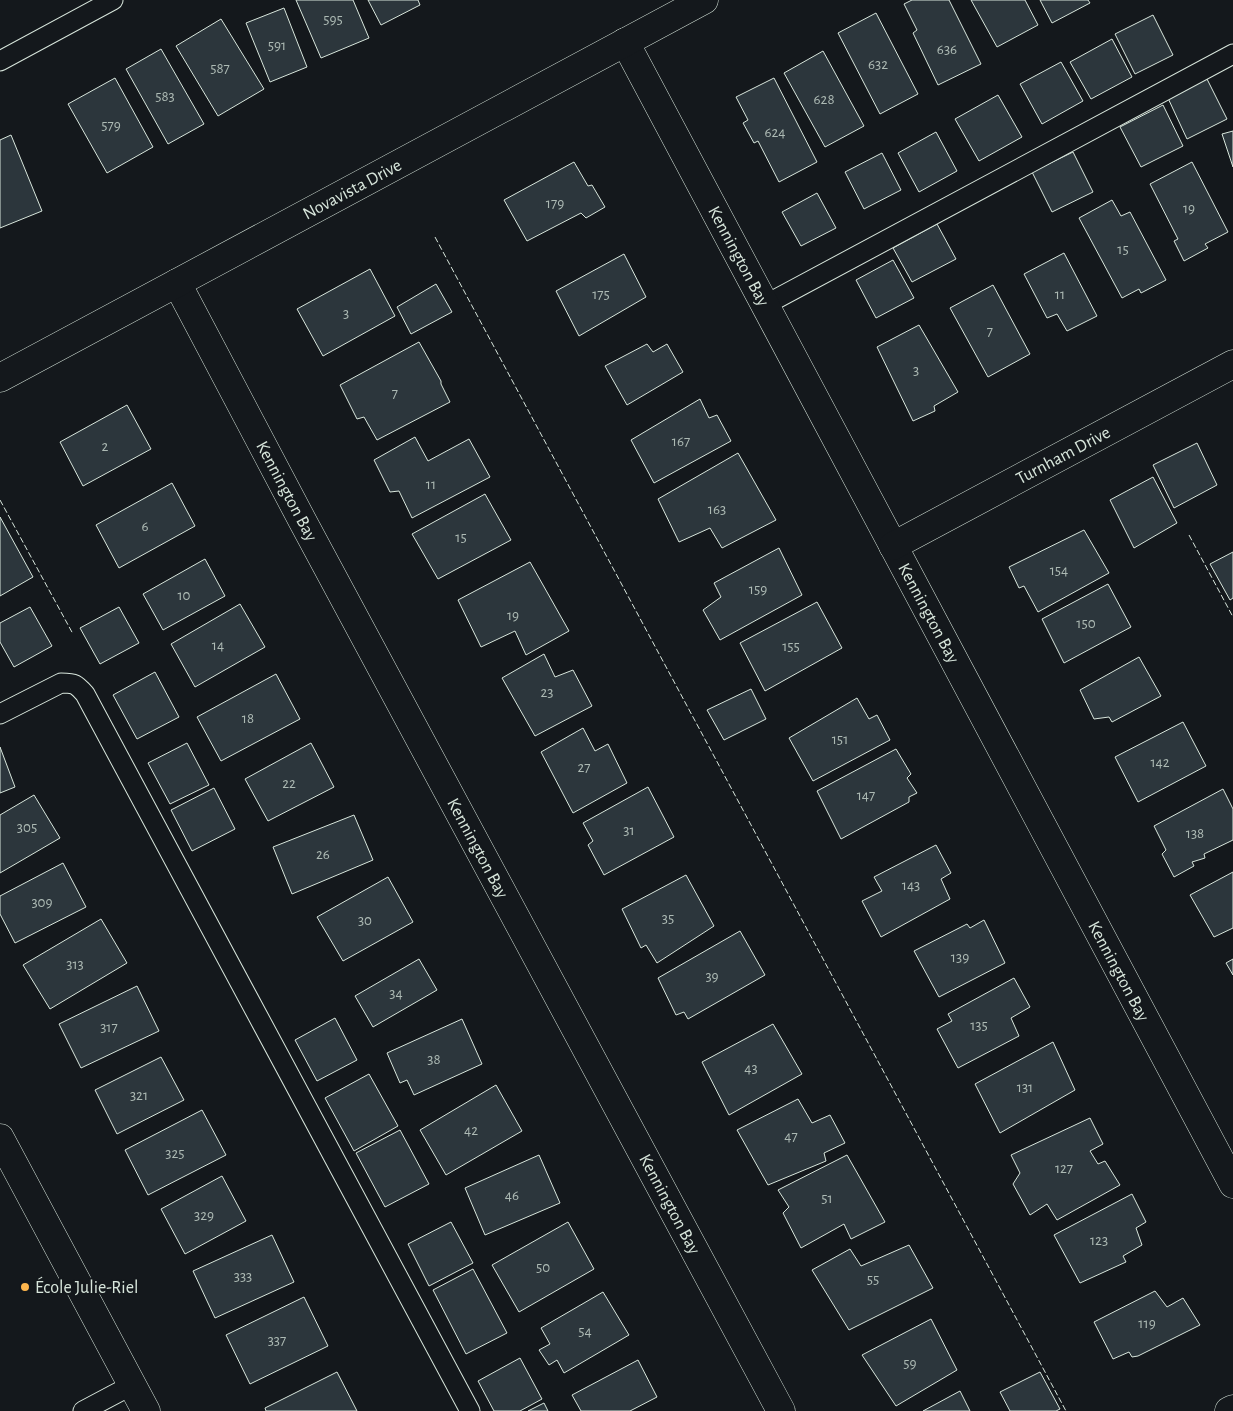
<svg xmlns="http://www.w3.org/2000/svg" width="1233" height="1411" viewBox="0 0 1233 1411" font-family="'Alegreya Sans',sans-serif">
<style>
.building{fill:#2c363c;stroke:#d8e6dc}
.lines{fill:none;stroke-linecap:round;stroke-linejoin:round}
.lane-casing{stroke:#d8e6dc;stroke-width:21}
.street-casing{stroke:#d8e6dc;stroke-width:29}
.secondary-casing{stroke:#d8e6dc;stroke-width:29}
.lane{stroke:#14181c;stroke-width:19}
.street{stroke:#14181c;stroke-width:28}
.secondary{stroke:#14181c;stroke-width:28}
.fence{stroke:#d8e6dc;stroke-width:1;stroke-dasharray:6 2.5;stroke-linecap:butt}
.poi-dot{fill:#ffb74d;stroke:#14181c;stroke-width:2}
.labels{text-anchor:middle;stroke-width:4;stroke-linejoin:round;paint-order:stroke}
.number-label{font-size:15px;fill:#adbab4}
.street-label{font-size:18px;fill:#d8e6dc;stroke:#14181c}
.poi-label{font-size:18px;fill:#d8e6dc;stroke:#14181c;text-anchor:start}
</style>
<rect width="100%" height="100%" fill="#14181c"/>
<!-- building -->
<g class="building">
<path d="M296 0H353L369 38 321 58Z"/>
<path d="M368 0H418L420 5 381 25Z"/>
<path d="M912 0H949L981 64 938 85 913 33 917 30 904 4Z"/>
<path d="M971 0H1025L1038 25 997 47Z"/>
<path d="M1040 0H1088L1090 3 1052 23Z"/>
<path d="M284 8 307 67 270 82 246 23Z"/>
<path d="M876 13 918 94 880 114 838 33Z"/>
<path d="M1153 15 1173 55 1135 74 1115 34Z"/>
<path d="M221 19 264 89 218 116 176 46Z"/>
<path d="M1112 39 1132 77 1091 99 1070 62Z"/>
<path d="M161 49 204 124 168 144 126 69Z"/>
<path d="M823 51 864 126 825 147 784 73Z"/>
<path d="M1061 62 1083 101 1042 124 1020 84Z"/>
<path d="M1206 77 1227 119 1187 139 1167 96Z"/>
<path d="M115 78 153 147 107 173 68 104Z"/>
<path d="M774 78 817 162 779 182 758 141 754 143 743 123 748 120 736 97Z"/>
<path d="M998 95 1022 137 979 161 955 119Z"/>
<path d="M1163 105 1183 146 1141 167 1120 127Z"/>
<path d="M1233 131V167L1222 134Z"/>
<path d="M936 132 957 171 919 192 898 153Z"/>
<path d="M11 135 42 211 0 228V140Z"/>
<path d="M1073 152 1093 192 1052 212 1032 172Z"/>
<path d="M882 153 901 190 864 209 845 172Z"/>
<path d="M574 162 588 186 592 185 605 207 586 218 581 213 527 241 504 200Z"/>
<path d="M1192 162 1228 232 1205 244 1208 248 1184 261 1174 241 1178 239 1150 184Z"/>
<path d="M817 193 836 228 801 246 782 212Z"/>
<path d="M1112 200 1121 216 1130 212 1166 280 1141 293 1139 289 1122 298 1079 218Z"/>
<path d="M937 224 956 259 912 282 893 248Z"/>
<path d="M1064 253 1097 316 1067 331 1057 314 1047 318 1024 274Z"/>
<path d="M624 254 646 297 579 336 556 291Z"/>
<path d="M893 260 914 298 876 318 856 280Z"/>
<path d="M370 269 395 316 323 356 297 309Z"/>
<path d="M436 284 452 312 411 334 397 307Z"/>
<path d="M993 285 1030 354 988 377 950 308Z"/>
<path d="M919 325 958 392 934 406 935 411 913 421 877 347Z"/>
<path d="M419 342 441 381V384L450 402 377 440 364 417 357 419 340 385Z"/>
<path d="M647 344 653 352 667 344 683 372 627 405 605 366Z"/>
<path d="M700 399 709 418 717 415 731 441 654 483 631 440Z"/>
<path d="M127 405 151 449 83 486 60 442Z"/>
<path d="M415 437 428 461 469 439 490 477 412 518 399 491 390 492 374 460Z"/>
<path d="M1197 443 1217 485 1174 508 1153 465Z"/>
<path d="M738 453 776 520 722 548 710 528 679 542 658 499Z"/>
<path d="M1153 477 1177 523 1134 548 1110 500Z"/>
<path d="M172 483 195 526 119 568 96 525Z"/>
<path d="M485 494 511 540 438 579 412 534Z"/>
<path d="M0 517 33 577 0 596Z"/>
<path d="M1084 530 1109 573 1038 612 1024 586 1019 588 1009 567Z"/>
<path d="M779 548 802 595 720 640 703 610 721 597 714 583Z"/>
<path d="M1233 552V598L1230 600 1210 564Z"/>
<path d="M205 559 225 596 163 630 143 594Z"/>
<path d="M530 562 569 631 526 655 515 631 481 647 458 600Z"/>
<path d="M1108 584 1131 627 1064 663 1042 619Z"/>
<path d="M817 602 842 648 765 691 740 643Z"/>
<path d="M240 604 265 647 195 687 171 644Z"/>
<path d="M30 607 52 646 14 667 0 642V623Z"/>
<path d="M119 607 139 643 100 664 80 628Z"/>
<path d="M544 654 555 677 573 670 592 706 535 736 502 678Z"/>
<path d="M1139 657 1161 696 1112 722 1109 717 1094 719 1080 690Z"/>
<path d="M155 672 179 717 137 739 113 695Z"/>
<path d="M276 674 300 719 221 761 197 717Z"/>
<path d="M751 689 766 719 724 740 707 710Z"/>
<path d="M857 698 869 719 877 715 890 740 813 781 789 738Z"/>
<path d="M1183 722 1206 766 1138 802 1115 757Z"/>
<path d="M583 728 595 751 608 744 627 783 573 813 541 752Z"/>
<path d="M187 743 209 785 170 804 148 763Z"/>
<path d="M311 743 334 787 268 821 245 779Z"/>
<path d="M0 747 15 787 0 793Z"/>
<path d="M896 749 911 774 907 778 917 793 909 797V802L841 839 817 791Z"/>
<path d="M648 787 674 837 604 875 588 845 593 841 583 823Z"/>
<path d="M214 788 235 829 192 851 171 810Z"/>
<path d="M1223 789 1233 809V840L1204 854 1205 858 1192 862 1194 866 1174 877 1162 854 1166 850 1154 826Z"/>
<path d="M34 795 60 838 0 873V815Z"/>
<path d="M354 815 373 860 292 894 273 847Z"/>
<path d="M936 845 951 873 941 879 950 899 881 937 862 901 882 891 874 877Z"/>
<path d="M63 863 86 907 15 943 0 914V896Z"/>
<path d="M1233 872V928L1214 937 1190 895Z"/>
<path d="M686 875 714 926 657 963 646 945 641 948 622 909Z"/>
<path d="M388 877 413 922 343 961 317 917Z"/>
<path d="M101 919 127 963 50 1009 23 965Z"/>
<path d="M984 920 1005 963 939 997 914 951 967 924 970 928Z"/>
<path d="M740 931 765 975 688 1019 684 1012 676 1015 658 978Z"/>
<path d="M419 959 437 990 373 1027 355 996Z"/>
<path d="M1233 959V975L1226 963Z"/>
<path d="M1014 978 1030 1007 1011 1018 1019 1036 958 1068 937 1029 952 1021 948 1014Z"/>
<path d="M137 986 159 1031 81 1068 59 1024Z"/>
<path d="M335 1018 357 1060 317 1081 295 1040Z"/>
<path d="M462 1019 482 1064 414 1095 407 1080 400 1083 387 1053Z"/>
<path d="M773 1024 802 1074 729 1115 702 1062Z"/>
<path d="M1053 1042 1075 1090 1000 1133 975 1084Z"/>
<path d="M161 1057 184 1100 117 1134 95 1090Z"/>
<path d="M369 1074 398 1126 354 1151 325 1098Z"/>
<path d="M496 1085 522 1131 446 1175 420 1130Z"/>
<path d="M798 1099 812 1123 830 1115 845 1143 824 1153 826 1161 768 1185 737 1130Z"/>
<path d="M202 1110 226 1155 148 1195 125 1150Z"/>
<path d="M1090 1118 1103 1144 1090 1151 1098 1164 1105 1161 1120 1185 1057 1220 1047 1204 1030 1215 1013 1184 1020 1173 1011 1155Z"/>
<path d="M400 1130 429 1184 385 1207 356 1153Z"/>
<path d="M539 1155 560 1203 485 1235 465 1188Z"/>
<path d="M847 1155 885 1222 851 1239 844 1224 801 1248 783 1213 789 1207 778 1190Z"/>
<path d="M222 1176 246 1221 185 1254 161 1209Z"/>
<path d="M1132 1194 1146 1222 1136 1228 1142 1245 1123 1256 1126 1262 1080 1283 1054 1235Z"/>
<path d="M451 1222 473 1263 429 1286 408 1244Z"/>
<path d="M568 1222 594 1269 519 1312 492 1265Z"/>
<path d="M272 1235 294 1282 215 1318 193 1271Z"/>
<path d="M909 1245 933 1288 849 1330 812 1270 850 1249 861 1266Z"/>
<path d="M473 1269 507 1333 466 1354 433 1290Z"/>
<path d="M1155 1291 1167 1307 1183 1298 1200 1325 1138 1356 1132 1357 1129 1352 1113 1359 1094 1322Z"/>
<path d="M603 1292 629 1335 564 1373 557 1360 549 1365 539 1350 550 1344 541 1328Z"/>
<path d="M304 1297 328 1346 250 1384 226 1335Z"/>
<path d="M931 1319 957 1370 896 1406 862 1355Z"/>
<path d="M520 1358 542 1399 520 1411H494L478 1381Z"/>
<path d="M638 1360 657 1397 630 1411H581L572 1395Z"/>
<path d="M337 1372 357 1411H266L265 1408Z"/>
<path d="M1040 1372 1060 1409 1056 1411H1010L1000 1392Z"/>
<path d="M960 1391 970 1411H923Z"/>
<path d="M544 1403 548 1411H528Z"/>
</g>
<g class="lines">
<!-- lane casing -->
<g class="lane-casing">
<g id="lane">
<path d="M0 61 113 0"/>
<path d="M765 305 1233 54"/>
<path d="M0 714 61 683C75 683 76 684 85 694L470 1411"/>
<path d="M83 1411 132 1385"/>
</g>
</g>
<!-- street casing -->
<g class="street-casing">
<g id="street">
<path d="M625 42 1233 1184"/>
<path d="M177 283 302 520 781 1411"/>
<path d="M893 546 1233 364"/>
<path d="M0 1138 146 1411"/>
<path d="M1229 1411 1233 1409"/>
</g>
</g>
<!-- secondary casing -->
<g class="secondary-casing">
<path id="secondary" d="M0 378 704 0"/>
</g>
<!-- lane -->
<use href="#lane" class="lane"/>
<!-- street -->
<use href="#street" class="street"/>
<!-- secondary -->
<use href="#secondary" class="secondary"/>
<!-- fence -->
<g class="fence">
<path d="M435 237 1066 1411"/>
<path d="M0 500 73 634"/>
<path d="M1189 535 1233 617"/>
</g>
</g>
<!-- markers -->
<circle class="poi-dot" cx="25" cy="1287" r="5"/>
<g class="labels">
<!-- number labels -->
<g class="number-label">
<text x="333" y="24">595</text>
<text x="277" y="50">591</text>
<text x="947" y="54">636</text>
<text x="878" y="69">632</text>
<text x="220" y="73">587</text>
<text x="165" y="101">583</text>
<text x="824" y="104">628</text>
<text x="111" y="130">579</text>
<text x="775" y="137">624</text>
<text x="555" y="208">179</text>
<text x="1189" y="213">19</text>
<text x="1123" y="254">15</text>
<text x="601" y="299">175</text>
<text x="1060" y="299">11</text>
<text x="346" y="318">3</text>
<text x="990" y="336">7</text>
<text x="916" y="375">3</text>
<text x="395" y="398">7</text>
<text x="681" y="446">167</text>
<text x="105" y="451">2</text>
<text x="431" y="489">11</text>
<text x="717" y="514">163</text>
<text x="145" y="531">6</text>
<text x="461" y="542">15</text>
<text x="1059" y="575">154</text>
<text x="758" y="594">159</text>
<text x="184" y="600">10</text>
<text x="513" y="620">19</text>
<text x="1086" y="628">150</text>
<text x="218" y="650">14</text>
<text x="791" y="651">155</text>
<text x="547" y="697">23</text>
<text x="248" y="723">18</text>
<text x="840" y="744">151</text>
<text x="1160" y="767">142</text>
<text x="584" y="772">27</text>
<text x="289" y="788">22</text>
<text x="866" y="800">147</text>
<text x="27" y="832">305</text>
<text x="629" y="835">31</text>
<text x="1195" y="838">138</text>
<text x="323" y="859">26</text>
<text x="911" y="890">143</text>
<text x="42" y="907">309</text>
<text x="668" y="923">35</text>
<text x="365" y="925">30</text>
<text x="960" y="962">139</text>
<text x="75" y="969">313</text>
<text x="712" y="981">39</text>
<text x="396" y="998">34</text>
<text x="979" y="1030">135</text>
<text x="109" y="1032">317</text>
<text x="434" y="1064">38</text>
<text x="751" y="1073">43</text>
<text x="1025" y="1092">131</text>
<text x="139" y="1100">321</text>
<text x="471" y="1135">42</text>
<text x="791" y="1141">47</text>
<text x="175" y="1158">325</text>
<text x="1064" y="1173">127</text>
<text x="512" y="1200">46</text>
<text x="827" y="1203">51</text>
<text x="204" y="1220">329</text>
<text x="1099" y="1245">123</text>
<text x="543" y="1272">50</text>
<text x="243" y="1281">333</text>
<text x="873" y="1284">55</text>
<text x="1147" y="1328">119</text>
<text x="585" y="1336">54</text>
<text x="277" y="1345">337</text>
<text x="910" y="1368">59</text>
</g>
<!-- street labels -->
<g class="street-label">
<text transform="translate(352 189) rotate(-28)" y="6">Novavista Drive</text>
<text transform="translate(739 256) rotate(62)" y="6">Kennington Bay</text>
<text transform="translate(1063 455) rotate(-28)" y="6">Turnham Drive</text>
<text transform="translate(287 491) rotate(62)" y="6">Kennington Bay</text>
<text transform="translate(929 613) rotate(62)" y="6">Kennington Bay</text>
<text transform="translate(478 848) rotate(62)" y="6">Kennington Bay</text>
<text transform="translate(1119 971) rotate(62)" y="6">Kennington Bay</text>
<text transform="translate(670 1204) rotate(62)" y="6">Kennington Bay</text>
</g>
<!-- poi labels -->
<g class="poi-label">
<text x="35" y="1293">École Julie-Riel</text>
</g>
</g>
</svg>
